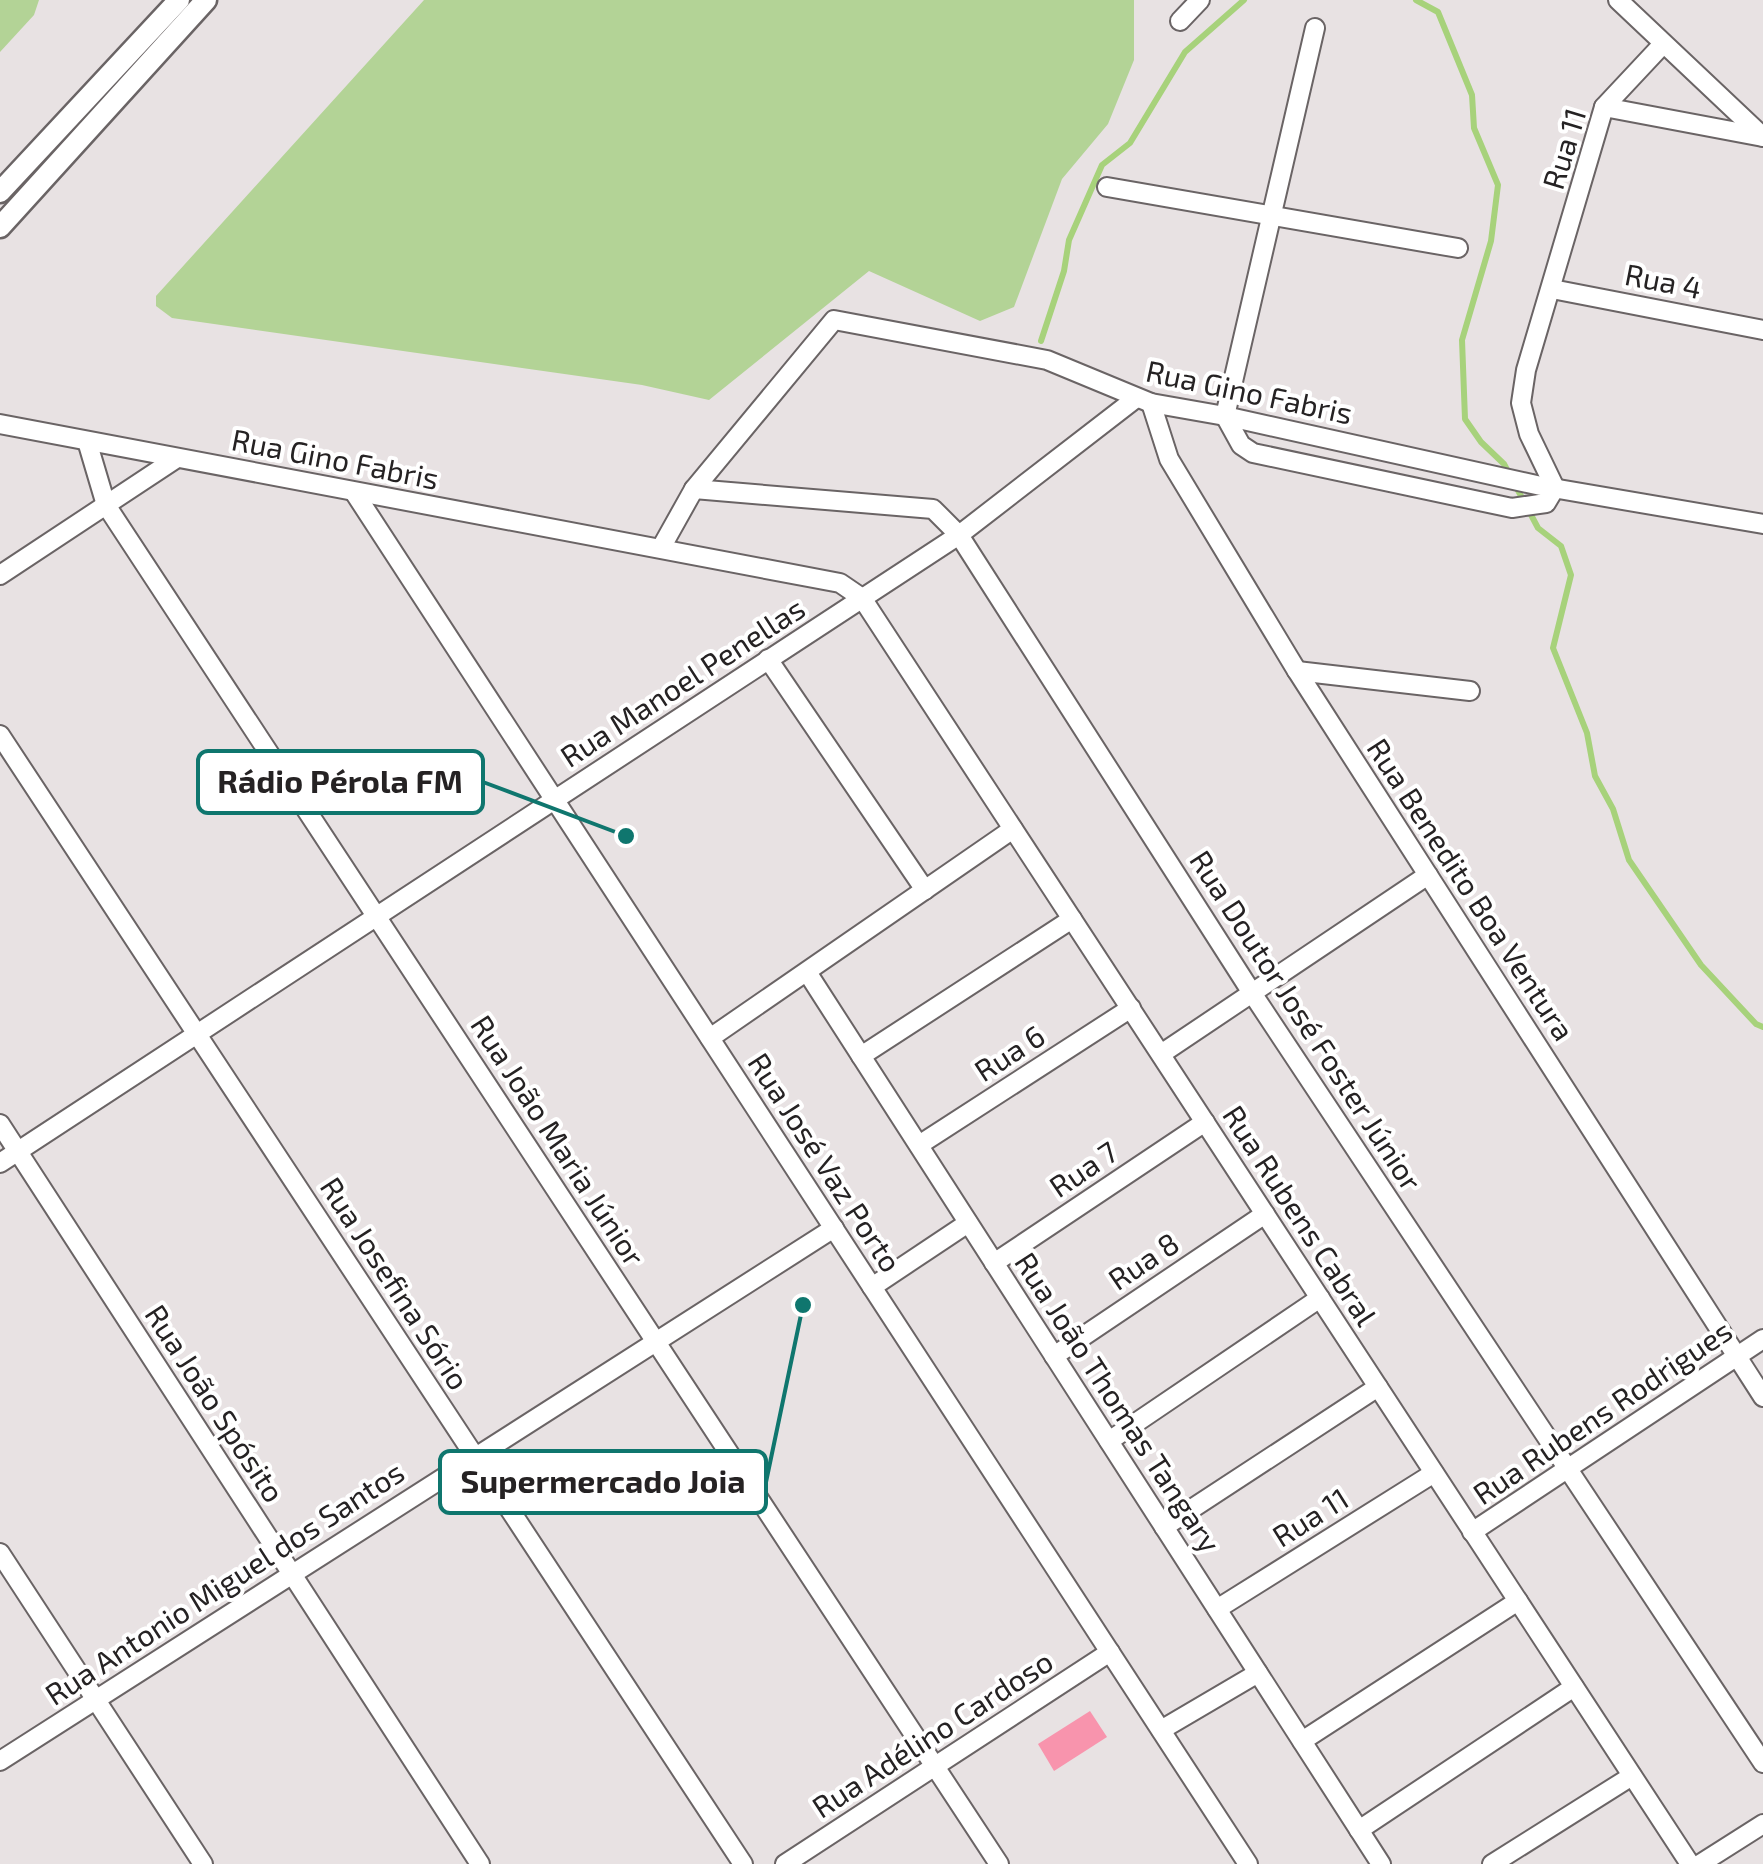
<svg xmlns="http://www.w3.org/2000/svg" width="1763" height="1864" viewBox="0 0 1763 1864" font-family="'Exo 2',sans-serif">
<style>
.green{fill:#b3d396}
.lines{fill:none;stroke-linecap:round;stroke-linejoin:round}
.stream{stroke:#a7d27b;stroke-width:6}
.building{fill:#f894ad}
.minor-casing{stroke:#6a6465;stroke-width:22}
.tertiary-casing{stroke:#6a6465;stroke-width:25}
.minor{stroke:#fff;stroke-width:18}
.tertiary{stroke:#fff;stroke-width:20}
.labels{text-anchor:middle;stroke-width:8;stroke-linejoin:round;paint-order:stroke}
.street-label{font-size:30px;fill:#252223;stroke:#fff}
.leader{fill:none;stroke:#0f766e;stroke-width:4}
.callout-dot{fill:#0f766e;stroke:#fff;stroke-width:4}
.callout{fill:#fff;stroke:#0f766e;stroke-width:4}
.callout-label{font-size:32px;text-anchor:middle;font-weight:bold;fill:#252223}
</style>
<rect width="100%" height="100%" fill="#e8e2e3"/>
<!-- green -->
<g class="green">
<path d="M0 0H39L34 15 0 52Z"/>
<path d="M424 0H1134V60L1108 124 1062 179 1014 307 980 321 869 271 709 400 642 385 172 318 156 306V296Z"/>
</g>
<g class="lines">
<!-- stream -->
<g class="stream">
<path d="M1416 0 1438 12 1472 95 1474 128 1498 185 1491 241 1462 340 1465 419 1481 442 1504 464 1538 528 1561 546 1571 575 1553 648 1587 733 1595 776 1613 809 1629 860 1701 965 1756 1024 1763 1027"/>
<path d="M1041 341 1064 271 1069 240 1102 165 1130 143 1185 52 1244 0"/>
</g>
</g>
<!-- building -->
<path class="building" d="M1090 1711 1107 1737 1054 1771 1038 1744Z"/>
<g class="lines">
<!-- minor casing -->
<g class="minor-casing">
<g id="minor">
<path d="M1618 0 1763 137"/>
<path d="M1180 21 1200 0"/>
<path d="M1315 28 1225 416 1241 445 1253 453 1512 508 1546 503 1555 488 1529 434 1521 403 1526 370 1604 107 1663 44"/>
<path d="M1604 107 1763 137"/>
<path d="M1107 187 1458 248"/>
<path d="M1552 289 1763 330"/>
<path d="M1151 403 1169 459 1297 671 1763 1397"/>
<path d="M0 424 840 583 862 598 1690 1864"/>
<path d="M87 441 106 505 999 1864"/>
<path d="M694 489 933 509 959 535 1252 993 1763 1763"/>
<path d="M354 492 1248 1864"/>
<path d="M661 548 694 489 834 320 1047 360 1151 403 1225 416 1541 486 1763 524"/>
<path d="M0 575 177 458"/>
<path d="M768 659 925 890"/>
<path d="M1297 671 1470 691"/>
<path d="M0 735 743 1864"/>
<path d="M807 972 1381 1864"/>
<path d="M710 1038 1013 829"/>
<path d="M1161 1054 1428 875"/>
<path d="M861 1056 1072 919"/>
<path d="M0 1124 480 1864"/>
<path d="M919 1145 1131 1008"/>
<path d="M0 1163 959 535 1135 399"/>
<path d="M994 1263 1205 1122"/>
<path d="M872 1287 968 1223"/>
<path d="M1054 1356 1265 1214"/>
<path d="M1109 1441 1320 1298"/>
<path d="M1164 1527 1378 1387"/>
<path d="M1472 1532 1763 1339"/>
<path d="M0 1553 203 1864"/>
<path d="M1217 1609 1434 1473"/>
<path d="M1161 1730 1258 1673"/>
<path d="M1302 1741 1518 1601"/>
<path d="M0 1761 834 1228"/>
<path d="M1359 1830 1574 1687"/>
<path d="M785 1864 1110 1652"/>
<path d="M1492 1864 1632 1776"/>
<path d="M1700 1864 1763 1824"/>
</g>
</g>
<!-- tertiary casing -->
<g class="tertiary-casing">
<g id="tertiary">
<path d="M0 192 179 0"/>
<path d="M0 227 206 0"/>
</g>
</g>
<!-- minor -->
<use href="#minor" class="minor"/>
<!-- tertiary -->
<use href="#tertiary" class="tertiary"/>
</g>
<g class="labels">
<!-- street labels -->
<g class="street-label">
<text transform="translate(1565 149) rotate(-73)" y="10">Rua 11</text>
<text transform="translate(1663 282) rotate(11)" y="10">Rua 4</text>
<text transform="translate(1249 393) rotate(12)" y="10">Rua Gino Fabris</text>
<text transform="translate(335 460) rotate(11)" y="10">Rua Gino Fabris</text>
<text transform="translate(683 683) rotate(-33)" y="10">Rua Manoel Penellas</text>
<text transform="translate(1470 890) rotate(57)" y="10">Rua Benedito Boa Ventura</text>
<text transform="translate(1305 1021) rotate(57)" y="10">Rua Doutor José Foster Júnior</text>
<text transform="translate(1010 1054) rotate(-33)" y="10">Rua 6</text>
<text transform="translate(557 1141) rotate(57)" y="10">Rua João Maria Júnior</text>
<text transform="translate(824 1163) rotate(57)" y="10">Rua José Vaz Porto</text>
<text transform="translate(1084 1170) rotate(-34)" y="10">Rua 7</text>
<text transform="translate(1299 1216) rotate(57)" y="10">Rua Rubens Cabral</text>
<text transform="translate(1144 1262) rotate(-34)" y="10">Rua 8</text>
<text transform="translate(394 1284) rotate(57)" y="10">Rua Josefina Sório</text>
<text transform="translate(1117 1403) rotate(57)" y="10">Rua João Thomas Tangary</text>
<text transform="translate(214 1404) rotate(57)" y="10">Rua João Spósito</text>
<text transform="translate(1603 1413) rotate(-34)" y="10">Rua Rubens Rodrigues</text>
<text transform="translate(1311 1518) rotate(-32)" y="10">Rua 11</text>
<text transform="translate(225 1584) rotate(-33)" y="10">Rua Antonio Miguel dos Santos</text>
<text transform="translate(933 1735) rotate(-33)" y="10">Rua Adélino Cardoso</text>
</g>
</g>
<!-- callouts -->
<path class="leader" d="M626 836L483 782M803 1305L766 1482"/>
<g class="callout-dot">
<circle cx="626" cy="836" r="10"/>
<circle cx="803" cy="1305" r="10"/>
</g>
<g class="callout">
<rect x="198" y="751" width="285" height="62" rx="10"/>
<rect x="440" y="1451" width="326" height="62" rx="10"/>
</g>
<g class="callout-label">
<text x="340" y="793">Rádio Pérola FM</text>
<text x="603" y="1493">Supermercado Joia</text>
</g>
</svg>
